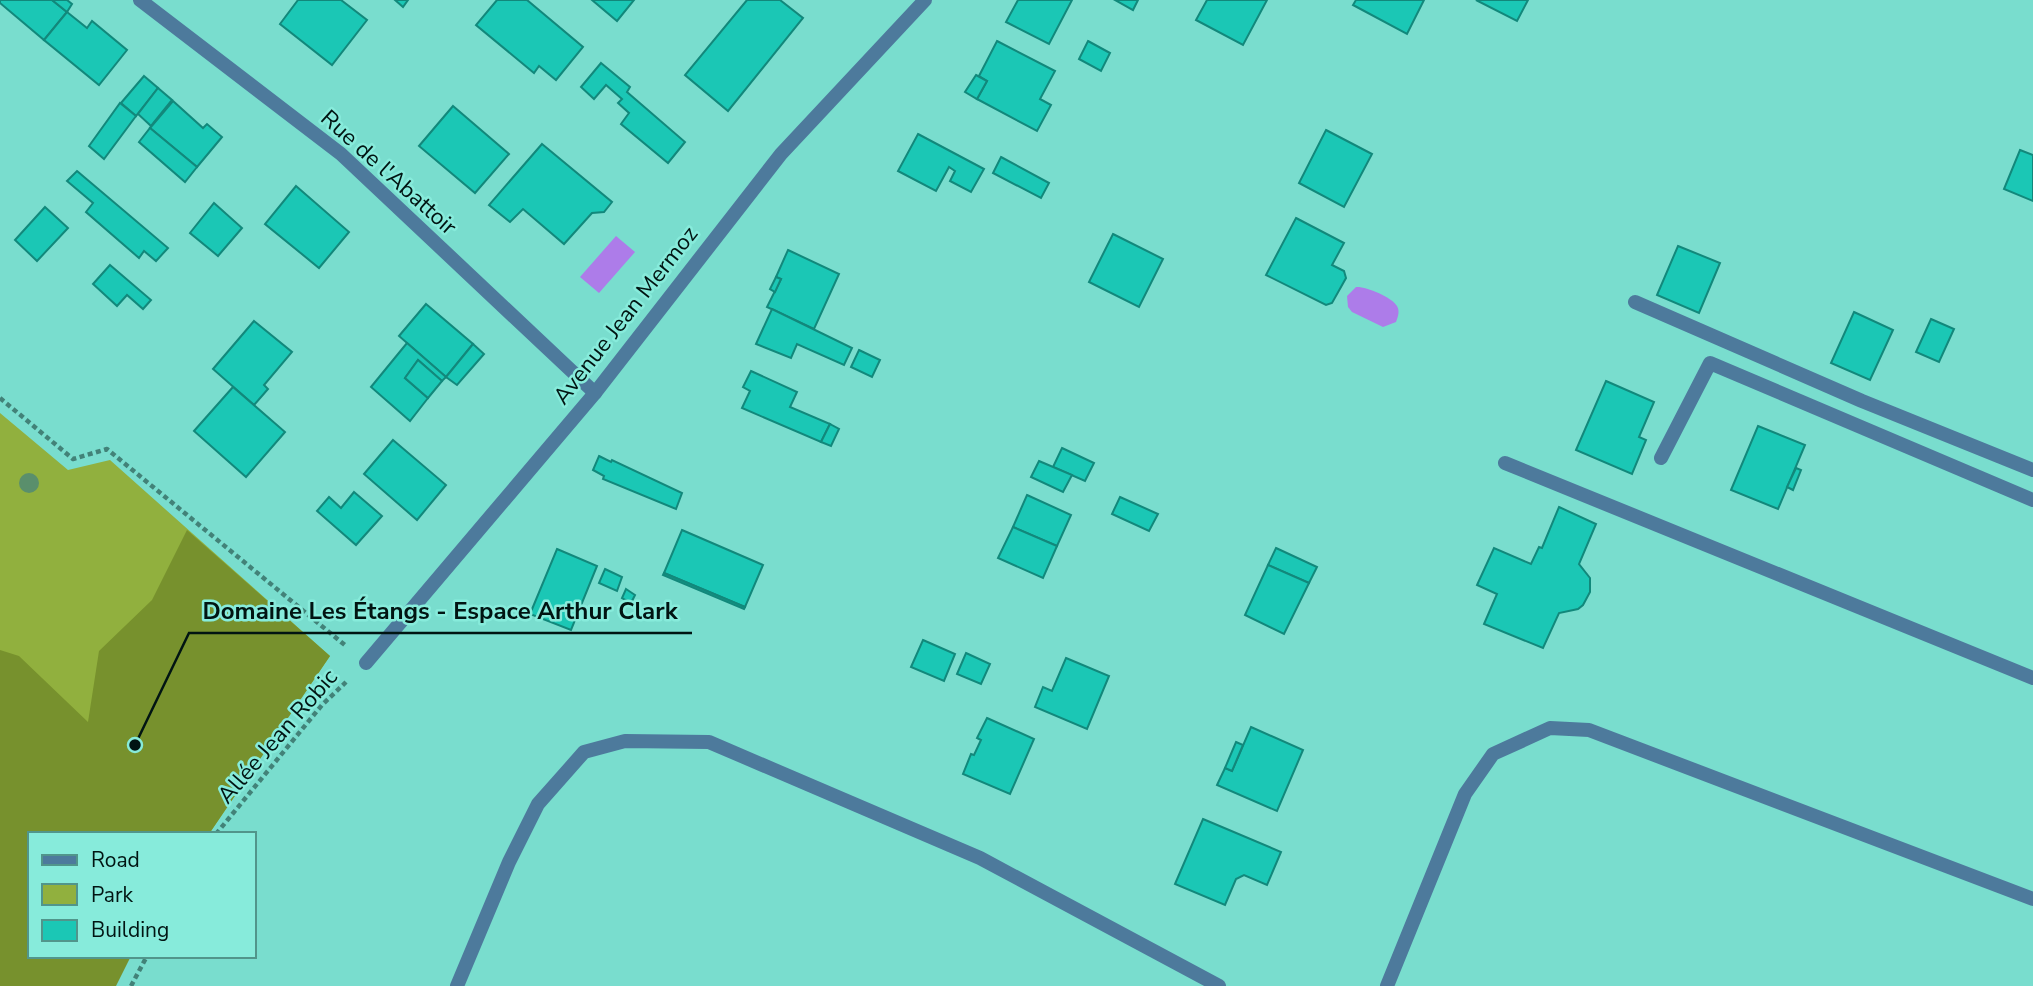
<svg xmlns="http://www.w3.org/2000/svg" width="2033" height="986" viewBox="0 0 2033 986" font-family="'Nunito Sans',sans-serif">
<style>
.green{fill:#91b03e}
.forest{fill:#77912d}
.water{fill:#ad7ce9}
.building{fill:#1bc7b5;stroke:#12887b;stroke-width:2}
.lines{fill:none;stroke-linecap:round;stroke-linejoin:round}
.path{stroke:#428278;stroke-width:4.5;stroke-dasharray:5 3.5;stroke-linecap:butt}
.service{stroke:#4d7a9c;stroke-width:14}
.minor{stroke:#4d7a9c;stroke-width:14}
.tree{fill:#5a8f6c}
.labels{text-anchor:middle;stroke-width:5;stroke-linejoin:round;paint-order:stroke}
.street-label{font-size:23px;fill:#011412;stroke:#87ebdb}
.leader{fill:none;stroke:#011412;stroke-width:2.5}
.callout-dot{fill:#011412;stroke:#87ebdb;stroke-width:2.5}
.callout-label{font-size:24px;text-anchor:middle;font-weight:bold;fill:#011412;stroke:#87ebdb;stroke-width:5;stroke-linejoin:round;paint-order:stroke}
</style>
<rect width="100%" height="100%" fill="#79ddce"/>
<!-- green -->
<path class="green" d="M0 413 68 470 110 460 330 656 209 834H30V956L0 986Z"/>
<!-- forest -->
<path class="forest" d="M187 530 330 656 209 834H30V956H131L116 986H0V650L19 656 88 722 99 651 152 600Z"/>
<!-- water -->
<g class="water">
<path d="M616 236 635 252 599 293 580 277Z"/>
<path d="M1356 287C1365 286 1392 297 1397 306 1400 311 1398 317 1396 322L1383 327 1352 312 1348 307 1347 296Z"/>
</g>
<!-- building -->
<g class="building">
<path d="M0 0H52L67 12 44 40 0 3Z"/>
<path d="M52 0H67L72 4 67 12Z"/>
<path d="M298 0H341L367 20 332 65 280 24Z"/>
<path d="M395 0H408L403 7Z"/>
<path d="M497 0H527L583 47 556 80 539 66 534 73 476 25Z"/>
<path d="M592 0H634L617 21Z"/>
<path d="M747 0H780L803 18 728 111 685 75Z"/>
<path d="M1018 0H1072L1049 44 1006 22Z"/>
<path d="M1115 0H1138L1133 10Z"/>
<path d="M1207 0H1267L1243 45 1196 20Z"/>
<path d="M1356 0H1424L1407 34 1353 5Z"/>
<path d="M1476 0H1528L1517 21Z"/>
<path d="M67 12 87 28 92 21 127 50 99 85 44 40Z"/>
<path d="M997 41 1055 71 1040 99 1051 105 1037 131 977 99 987 81 979 76Z"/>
<path d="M1088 41 1110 53 1101 71 1079 59Z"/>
<path d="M601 63 630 87 627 92 685 142 668 163 621 124 629 113 618 103 622 99 606 85 594 99 581 87Z"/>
<path d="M976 75 987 81 977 99 965 92Z"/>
<path d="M144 76 158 88 136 116 121 103Z"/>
<path d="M158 88 172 100 151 126 138 114Z"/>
<path d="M173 101 203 128 207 124 222 137 197 167 150 128Z"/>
<path d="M120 103 136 116 104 159 89 146Z"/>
<path d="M453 106 509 154 475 193 419 146Z"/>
<path d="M150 128 197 167 185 182 139 142Z"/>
<path d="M1326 130 1372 154 1344 207 1299 183Z"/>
<path d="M918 134 984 169 971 192 950 181 955 171 949 167 936 191 898 171Z"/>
<path d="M542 144 612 202 604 212 592 213 564 244 523 209 510 222 489 205Z"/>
<path d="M2020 150 2033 155V201L2004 189Z"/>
<path d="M1001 157 1049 183 1041 198 993 173Z"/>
<path d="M77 171 168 248 156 261 144 251 139 258 86 212 93 203 67 181Z"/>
<path d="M296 186 349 232 319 268 265 224Z"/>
<path d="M214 203 242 228 218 256 190 233Z"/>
<path d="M45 207 68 228 37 261 15 240Z"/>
<path d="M1296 218 1344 243 1332 265 1344 271 1346 278 1332 303 1326 305 1266 275Z"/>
<path d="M1113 234 1163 259 1139 307 1089 282Z"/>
<path d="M1678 246 1720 263 1699 313 1657 295Z"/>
<path d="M788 250 839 274 814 329 767 307 781 279 776 277Z"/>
<path d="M110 265 151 300 143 309 127 295 117 306 93 284Z"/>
<path d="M776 277 781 279 775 292 770 289Z"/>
<path d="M426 304 473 344 446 377 399 336Z"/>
<path d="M772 309 852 348 844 365 797 344 791 358 756 344Z"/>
<path d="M1854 312 1893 330 1870 380 1831 363Z"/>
<path d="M1931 319 1954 329 1939 362 1916 352Z"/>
<path d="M254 321 292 352 264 385 268 389 254 405 213 369Z"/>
<path d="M407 343 446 377 442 381 418 360 405 378 428 398 410 421 371 387Z"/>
<path d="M473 344 484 354 457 385 446 377Z"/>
<path d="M859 350 880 360 872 377 851 367Z"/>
<path d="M418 360 442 381 428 398 405 378Z"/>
<path d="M751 371 797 392 790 407 830 424 821 442 742 408 750 391 743 387Z"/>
<path d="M1606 381 1654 402 1639 437 1646 440 1632 474 1576 450Z"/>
<path d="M233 387 285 432 246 477 194 431Z"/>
<path d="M830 424 839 429 831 446 821 442Z"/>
<path d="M1758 426 1805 445 1778 509 1731 490Z"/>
<path d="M393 440 446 485 417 520 364 474Z"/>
<path d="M1062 448 1094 463 1085 481 1053 467Z"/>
<path d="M599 456 611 462 612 460 682 493 676 509 603 479 604 476 593 470Z"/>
<path d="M1039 461 1072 475 1063 492 1031 477Z"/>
<path d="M1796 468 1801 470 1793 490 1787 487Z"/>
<path d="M354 492 382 516 356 545 317 511 329 497 341 508Z"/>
<path d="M1027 495 1071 515 1057 546 1013 527Z"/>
<path d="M1120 497 1158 514 1149 531 1112 514Z"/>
<path d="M1559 507 1596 524 1579 564 1590 578V592L1583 605 1578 609 1559 613 1543 648 1484 624 1497 594 1477 585 1494 548 1531 564 1539 547 1542 548Z"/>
<path d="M1013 527 1057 546 1043 578 998 558Z"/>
<path d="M682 530 763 565 745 607 664 573Z"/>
<path d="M1276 548 1317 567 1309 583 1268 565Z"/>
<path d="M557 549 597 566 571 630 530 614Z"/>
<path d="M1268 565 1309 583 1284 634 1245 615Z"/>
<path d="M605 569 622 577 617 591 599 583Z"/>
<path d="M664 573 745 607 744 609 663 575Z"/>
<path d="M626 589 635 595 631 603 622 598Z"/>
<path d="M923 640 955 654 944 681 911 667Z"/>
<path d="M966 653 990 664 981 684 957 674Z"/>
<path d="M1066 658 1109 676 1087 729 1035 707 1043 687 1052 691Z"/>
<path d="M987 718 1034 739 1010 794 963 774 971 754 974 755 981 740 977 738Z"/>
<path d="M1251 727 1303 750 1277 811 1217 785 1225 768 1232 771Z"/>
<path d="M1236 742 1243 745 1232 771 1225 768Z"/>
<path d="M1203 819 1281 852 1267 885 1244 875 1236 879 1225 905 1175 884Z"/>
</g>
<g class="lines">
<!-- path -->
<g class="path">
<path d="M0 398 73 459 107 449 346 646"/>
<path d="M216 834 322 705 346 682"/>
<path d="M131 986 147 956"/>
</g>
<!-- service -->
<g class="service">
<path d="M1635 302 1862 401 2033 470"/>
<path d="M1661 458 1710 363 2033 500"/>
<path d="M1505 463 2033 678"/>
<path d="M457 986 509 862 538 804 584 752 625 741 709 742 980 858 1219 986"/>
<path d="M1387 986 1465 794 1493 754 1550 728 1589 730 2033 899"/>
</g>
<!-- minor -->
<g class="minor">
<path d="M140 0 341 154 595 393"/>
<path d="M366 663 595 393 781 154 925 0"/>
</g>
</g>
<!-- trees -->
<circle class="tree" cx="29" cy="483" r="10"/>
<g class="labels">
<!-- street labels -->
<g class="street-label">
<text transform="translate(389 172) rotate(42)" y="8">Rue de l'Abattoir</text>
<text transform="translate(625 315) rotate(-52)" y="8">Avenue Jean Mermoz</text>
<text transform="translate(277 736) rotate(-49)" y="8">Allée Jean Robic</text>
</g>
</g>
<!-- callouts -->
<path class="leader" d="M135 745L189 633H692"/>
<circle class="callout-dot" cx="135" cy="745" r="7"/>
<g class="callout-label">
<text x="440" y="619">Domaine Les Étangs - Espace Arthur Clark</text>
</g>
<!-- legend -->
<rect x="28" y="832" width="228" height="126" fill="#87ebdb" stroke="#51958b" stroke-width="2"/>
<rect x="42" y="855" width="35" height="10" fill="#4d7a9c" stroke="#51958b" stroke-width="2"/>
<text x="91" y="867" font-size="21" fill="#011412">Road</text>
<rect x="42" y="884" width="35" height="21" fill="#91b03e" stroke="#51958b" stroke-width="2"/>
<text x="91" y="902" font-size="21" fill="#011412">Park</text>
<rect x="42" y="920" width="35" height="21" fill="#1bc7b5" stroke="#51958b" stroke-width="2"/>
<text x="91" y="937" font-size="21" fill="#011412">Building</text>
</svg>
